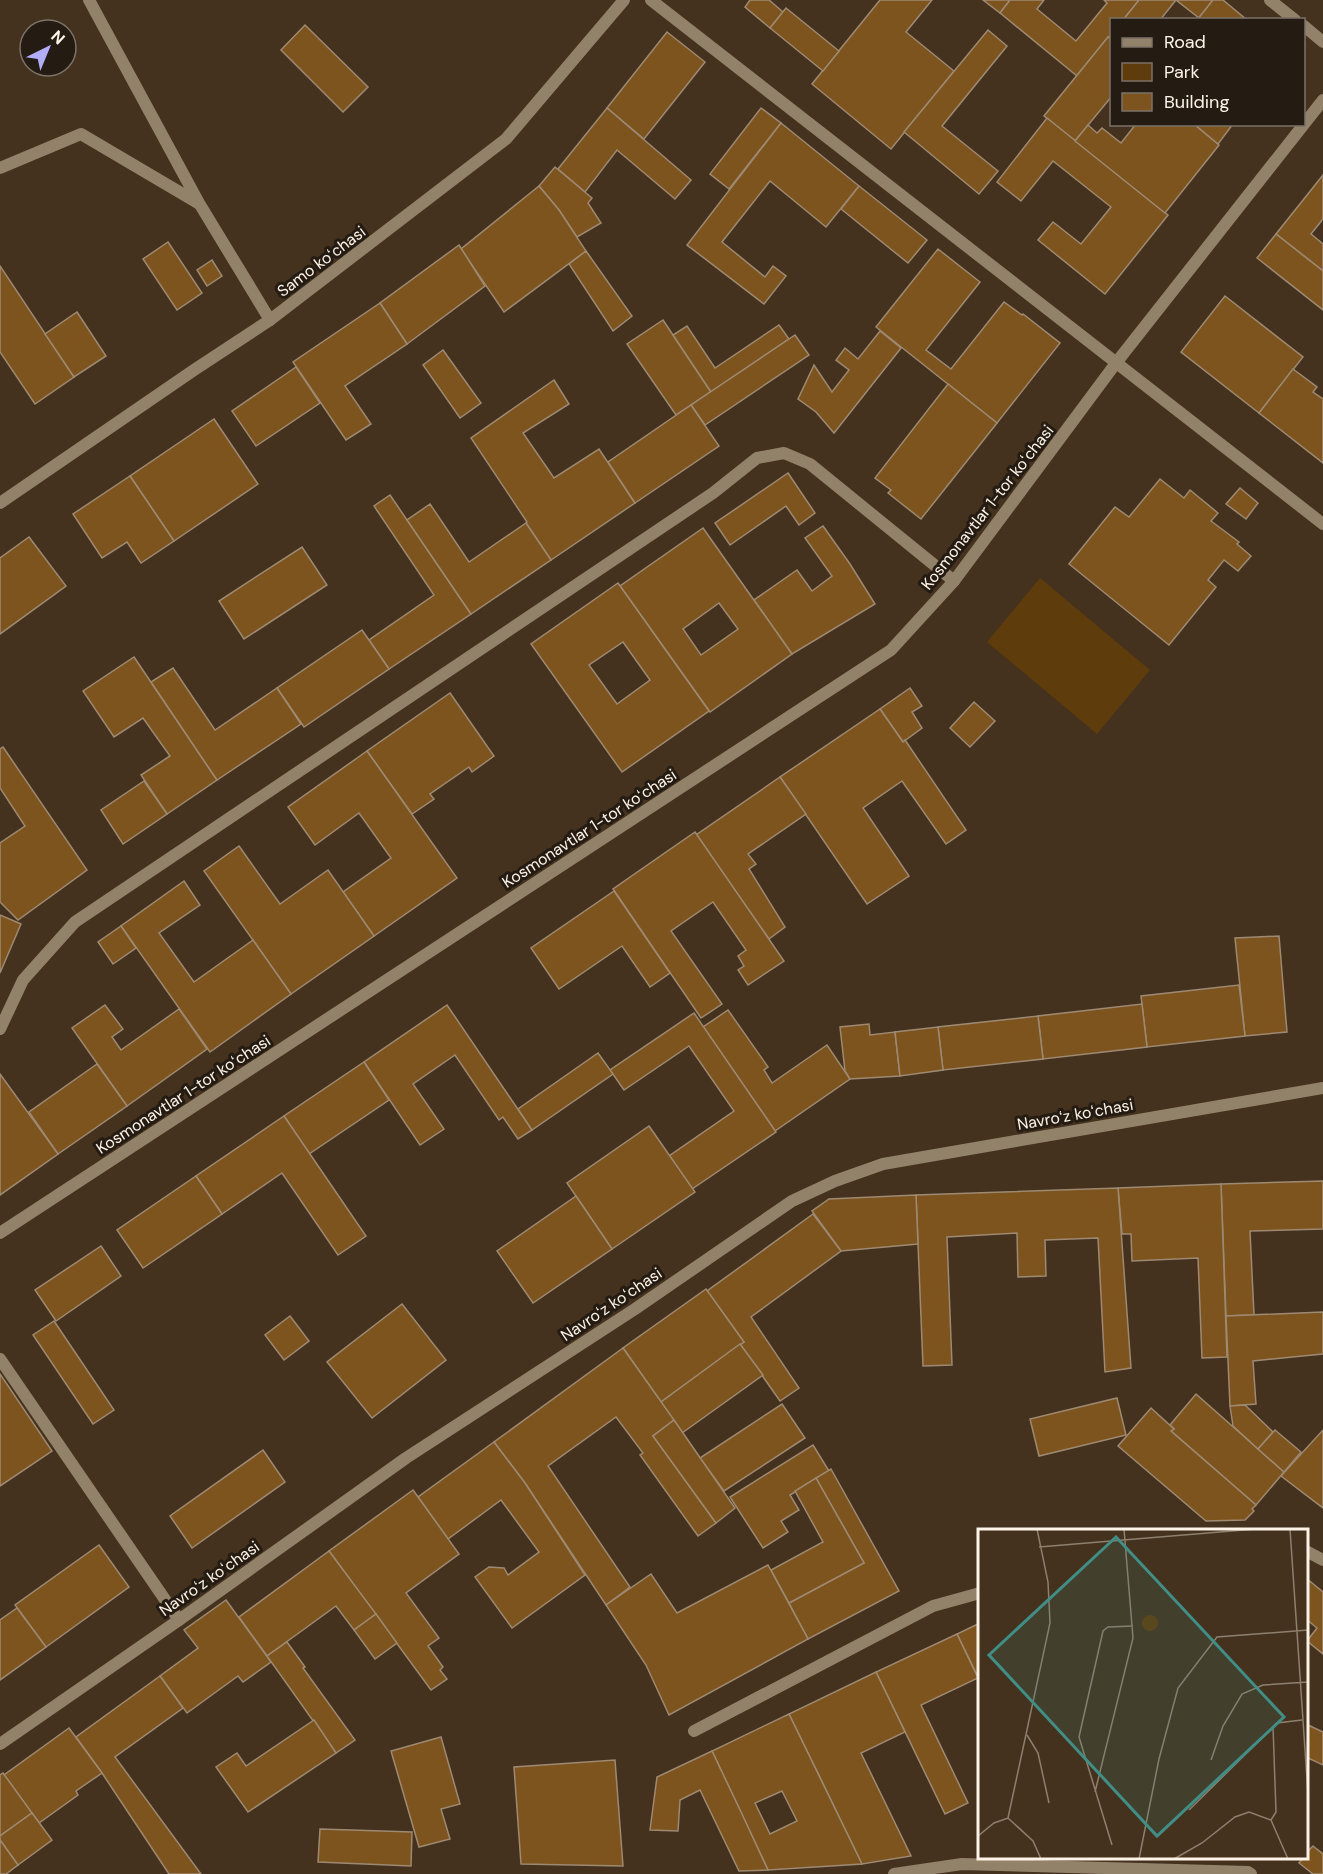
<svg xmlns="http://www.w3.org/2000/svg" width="1323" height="1874" viewBox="0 0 1323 1874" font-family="'DM Sans',sans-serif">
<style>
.green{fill:#5e3c0c}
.building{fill:#7d541d;stroke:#9e8973;stroke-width:1.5;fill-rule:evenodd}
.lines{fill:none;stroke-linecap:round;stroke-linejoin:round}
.service{stroke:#93826a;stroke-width:12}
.minor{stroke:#93826a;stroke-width:12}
.labels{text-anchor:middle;stroke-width:6;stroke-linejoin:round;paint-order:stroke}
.street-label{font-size:16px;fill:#fef3e7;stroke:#241c13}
.inset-road{fill:none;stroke:#8e7f6e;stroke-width:1.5}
.view{fill:#3f8f86;fill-opacity:0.15;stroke:#3f8f86;stroke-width:3}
.inset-edge{fill:none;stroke:#fef3e7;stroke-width:3}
</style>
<rect width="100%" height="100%" fill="#44321e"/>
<!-- green -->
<path class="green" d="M1040 578 1150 670 1097 734 987 642Z"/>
<!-- building -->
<g class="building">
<path d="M750 0H769L783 12 770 28 745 7Z"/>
<path d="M880 0H932L906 32 954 71 891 149 812 84Z"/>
<path d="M983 0H1010L1000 13Z"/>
<path d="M1010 0H1044L1037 9 1076 41 1107 3 1104 0H1139L1123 20H1112V33L1077 76 1000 13Z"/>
<path d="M1139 0H1176L1160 20H1123Z"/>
<path d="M1176 0H1213L1199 18Z"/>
<path d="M1213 0H1223L1247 20H1197Z"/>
<path d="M786 8 839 51 823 71 770 28Z"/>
<path d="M305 25 368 87 343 112 281 50Z"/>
<path d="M988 30 1007 46 942 126 998 171 979 194 904 132Z"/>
<path d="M667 32 705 62 644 139 607 108Z"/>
<path d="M1108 37 1112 39V96L1075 141 1044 116Z"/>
<path d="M607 108 691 180 675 199 617 150 585 192 558 169Z"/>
<path d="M761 108 781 123 729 189 710 174Z"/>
<path d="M1047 118 1168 215 1105 294 1038 240 1053 222 1081 244 1111 207 1053 161 1021 201 997 182Z"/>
<path d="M781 123 859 186 826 227 770 181 722 242 765 277 773 266 786 276 764 304 687 245Z"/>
<path d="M1136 124H1194L1219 145 1165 213 1075 141 1088 125 1097 133 1102 128 1121 143Z"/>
<path d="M1194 124H1233L1218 144Z"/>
<path d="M555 167 592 198 588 203 601 223 577 237 559 210 539 186Z"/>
<path d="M1323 175V219L1311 234 1323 244V271L1276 234Z"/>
<path d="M539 186 559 210 586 251 504 312 461 249Z"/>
<path d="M859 186 927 240 908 263 841 209Z"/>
<path d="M1276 234 1323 271V310L1257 258Z"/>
<path d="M168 242 202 293 177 310 143 259Z"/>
<path d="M459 245 485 286 407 344 380 303Z"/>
<path d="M938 249 980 282 926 350 951 369 1004 302 1022 315 1023 314 1060 343 997 423 876 327Z"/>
<path d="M586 251 632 316 613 331 569 264Z"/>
<path d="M212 260 222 276 207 286 197 270Z"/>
<path d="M0 266 74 377 35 404 0 352Z"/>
<path d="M1225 296 1303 357 1259 413 1181 352Z"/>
<path d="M380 303 407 344 345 386 371 424 346 440 293 362Z"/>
<path d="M77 312 106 356 74 377 45 334Z"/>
<path d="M663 320 711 392 676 415 627 344Z"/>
<path d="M779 325 789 339 711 392 673 335 687 326 715 368Z"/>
<path d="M880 331 901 348 834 433 816 412 798 399 814 365 832 392 849 370 836 360 845 348 858 359Z"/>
<path d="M795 335 809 355 705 425 691 405Z"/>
<path d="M443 350 481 403 460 418 423 365Z"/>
<path d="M296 367 320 403 256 446 232 411Z"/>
<path d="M1293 369 1317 387 1313 392 1323 399V463L1259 413Z"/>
<path d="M554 380 569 404 523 433 554 478 599 449 635 503 551 560 526 523 527 522 471 438Z"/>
<path d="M948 384 997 423 921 519 888 493 891 490 875 478Z"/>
<path d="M691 405 719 446 635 503 608 462Z"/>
<path d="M214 419 258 484 174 541 130 476Z"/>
<path d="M788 473 815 513 799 525 786 506 730 545 715 523Z"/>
<path d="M130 476 174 541 141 563 127 542 102 558 73 514Z"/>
<path d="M1160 479 1184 498 1190 490 1218 513 1211 521 1239 542 1237 544 1251 556 1238 571 1224 560 1208 580 1216 587 1169 645 1069 564 1115 507 1129 517Z"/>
<path d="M1240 488 1258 503 1246 519 1226 504Z"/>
<path d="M390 495 471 614 389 669 369 640 434 595 374 506Z"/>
<path d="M430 504 469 562 526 523 551 560 471 614 407 520Z"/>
<path d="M823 526 850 564 875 604 792 654 754 600 797 570 812 591 832 576 805 538Z"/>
<path d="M703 528 792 654 710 712 620 586ZM719 603 738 629 701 655 683 629Z"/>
<path d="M29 537 66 586 0 634V558Z"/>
<path d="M302 547 327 585 244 639 219 601Z"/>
<path d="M618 583 709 711 622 772 531 644ZM623 642 650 680 617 704 589 665Z"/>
<path d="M362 630 389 669 304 727 277 688Z"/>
<path d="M134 657 217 780 167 814 141 775 170 756 143 718 114 737 83 691Z"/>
<path d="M173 668 215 730 277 688 301 724 217 780 151 682Z"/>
<path d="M910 688 922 706 912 712 922 728 903 742 880 709Z"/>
<path d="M450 693 494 756 472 772 469 767 430 794 434 799 412 814 367 751Z"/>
<path d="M974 702 995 721 970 747 950 728Z"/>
<path d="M880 709 903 742 905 740 966 830 946 844 902 781 863 808 909 876 867 904 780 777Z"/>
<path d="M3 747 87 870 18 920 0 902V843L25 826 0 788V749Z"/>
<path d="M367 751 457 878 374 936 343 892 391 858 359 813 315 845 288 807Z"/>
<path d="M780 777 806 814 748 854 756 864 749 869 785 927 769 939 696 835Z"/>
<path d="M144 781 167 814 123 844 101 810Z"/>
<path d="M695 832 784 961 748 985 738 970 744 966 738 956 746 950 713 902 671 931 722 1004 701 1018 613 889Z"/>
<path d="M239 846 280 904 328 870 374 936 291 994 204 871Z"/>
<path d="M184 881 200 905 159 933 194 982 253 940 291 994 210 1052 121 926Z"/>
<path d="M614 891 670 973 650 987 622 946 559 989 531 948Z"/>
<path d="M0 915 21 924 0 973Z"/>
<path d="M121 926 136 948 113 964 98 942Z"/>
<path d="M1279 936 1287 1032 1245 1036 1235 938Z"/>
<path d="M1239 985 1245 1036 1147 1047 1141 996Z"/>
<path d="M1142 1004 1147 1047 1043 1059 1038 1016Z"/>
<path d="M105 1005 123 1029 112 1037 121 1050 179 1009 207 1049 127 1106 72 1028Z"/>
<path d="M447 1005 532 1130 518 1139 503 1117 499 1120 455 1055 413 1084 444 1129 420 1145 364 1062Z"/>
<path d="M728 1010 768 1067 764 1070 772 1083 827 1045 850 1079 775 1131 703 1027Z"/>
<path d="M694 1013 776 1132 692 1189 669 1156 734 1111 689 1046 624 1090 610 1070Z"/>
<path d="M1038 1016 1043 1059 943 1070 938 1027Z"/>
<path d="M869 1024 870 1035 895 1032 900 1076 850 1079 845 1071 840 1027Z"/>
<path d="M938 1027 943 1070 900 1076 895 1032Z"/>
<path d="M598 1053 613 1074 532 1130 518 1109Z"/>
<path d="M364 1062 389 1100 309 1154 284 1116Z"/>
<path d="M97 1064 127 1106 58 1154 29 1112Z"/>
<path d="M0 1074 58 1154 0 1195Z"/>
<path d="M284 1116 366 1236 338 1255 282 1173 222 1214 196 1176Z"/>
<path d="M649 1126 695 1192 612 1249 567 1183Z"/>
<path d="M196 1176 222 1214 143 1268 117 1230Z"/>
<path d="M1323 1181V1229L1250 1231 1254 1315 1226 1316 1221 1184Z"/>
<path d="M1221 1184 1227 1357 1202 1358 1198 1258 1132 1261 1131 1234H1122L1118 1188Z"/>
<path d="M1118 1188 1131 1368 1105 1372 1098 1238 1045 1240 1046 1276 1018 1277 1017 1233 947 1237 952 1365 923 1366 916 1195Z"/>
<path d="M916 1195 918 1244 841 1251 812 1211 829 1199Z"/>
<path d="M576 1196 612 1249 533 1303 497 1251Z"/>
<path d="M813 1214 841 1251 751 1317 799 1388 780 1401 740 1344 744 1342 707 1291Z"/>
<path d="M101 1246 121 1276 56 1321 35 1290Z"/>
<path d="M706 1289 744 1342 661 1402 623 1348Z"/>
<path d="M402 1304 446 1360 372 1418 327 1362Z"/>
<path d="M1323 1312V1354L1253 1361 1256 1404 1230 1406 1226 1316Z"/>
<path d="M290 1316 309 1341 284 1360 265 1335Z"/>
<path d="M54 1321 114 1410 93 1424 33 1335Z"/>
<path d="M740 1344 763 1375 682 1433 661 1402Z"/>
<path d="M623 1348 674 1420 653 1436 716 1523 698 1536 640 1455 643 1453 616 1417 548 1466 630 1587 606 1605 525 1483 494 1442Z"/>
<path d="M0 1374 52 1451 0 1486Z"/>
<path d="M1196 1394 1284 1472 1256 1505 1171 1431 1174 1429 1170 1425Z"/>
<path d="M1117 1398 1126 1435 1039 1456 1030 1419Z"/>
<path d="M782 1404 805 1438 724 1491 700 1458Z"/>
<path d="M1245 1405 1273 1432 1258 1449 1233 1426 1230 1406Z"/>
<path d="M1151 1408 1174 1429 1171 1431 1256 1505 1252 1509 1254 1511 1245 1520 1206 1521 1118 1446Z"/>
<path d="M674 1420 735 1508 716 1523 653 1436Z"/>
<path d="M1275 1430 1301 1452 1284 1472 1258 1449Z"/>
<path d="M1323 1430V1508L1281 1476Z"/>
<path d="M494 1442 525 1483 585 1575 512 1628 475 1577 489 1567 504 1568 508 1575 539 1552 501 1500 448 1539 418 1497Z"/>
<path d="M813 1445 829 1471 790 1495 799 1510 781 1521 788 1532 763 1548 730 1497Z"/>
<path d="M263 1450 285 1482 192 1548 170 1516Z"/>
<path d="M831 1469 899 1591 808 1639 789 1603 864 1563 816 1478Z"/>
<path d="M816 1478 864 1563 789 1603 771 1570 823 1542 795 1491Z"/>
<path d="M413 1490 459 1554 406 1593 439 1638 428 1646 443 1667 440 1670 447 1679 431 1690 329 1551Z"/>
<path d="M99 1545 129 1587 46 1647 15 1605Z"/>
<path d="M329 1551 376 1614 354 1630 336 1606 267 1656 239 1617Z"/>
<path d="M768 1565 808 1639 669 1715 646 1665 606 1605 651 1574 677 1613Z"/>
<path d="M1306 1578 1323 1592V1654L1307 1641 1317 1628 1306 1619Z"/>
<path d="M226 1600 271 1662 243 1682 238 1676 187 1713 160 1676 198 1648 184 1630Z"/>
<path d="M17 1608 46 1647 0 1680V1620Z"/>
<path d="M376 1614 397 1643 375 1659 354 1630Z"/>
<path d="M980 1623V1681L957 1634Z"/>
<path d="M957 1634 978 1678 921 1705 968 1803 945 1814 876 1672Z"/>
<path d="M287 1642 305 1667 303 1668 355 1740 336 1753 267 1656Z"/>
<path d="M876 1672 905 1732 861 1753 911 1856 862 1864 789 1714Z"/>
<path d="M160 1676 183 1708 115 1757 201 1874H169L102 1773 76 1737Z"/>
<path d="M789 1714 862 1864 768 1870 712 1751ZM782 1791 797 1821 770 1834 755 1803Z"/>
<path d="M314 1720 336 1753 248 1812 216 1767 237 1753 246 1766Z"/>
<path d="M1306 1724 1323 1732V1765L1306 1757Z"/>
<path d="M69 1728 102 1773 76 1791 78 1795 39 1823 4 1775Z"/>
<path d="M441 1737 460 1804 441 1809 450 1839 419 1847 391 1751Z"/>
<path d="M712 1751 741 1812 768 1870 739 1871 700 1790 680 1800 678 1831 650 1830 657 1777Z"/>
<path d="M615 1760 623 1866 521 1864 514 1767Z"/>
<path d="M3 1773 32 1813 0 1836V1775Z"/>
<path d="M32 1813 52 1840 18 1865 0 1840V1836Z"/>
<path d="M320 1829 412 1832 411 1866 318 1862Z"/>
<path d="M0 1840 18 1865 6 1874H0Z"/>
<path d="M1313 1846 1323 1854V1874H1313L1299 1863 1303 1858H1306V1853Z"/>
</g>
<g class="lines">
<!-- service -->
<g class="service">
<path d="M89 0 199 203 270 320"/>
<path d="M651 0 1323 524"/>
<path d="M0 168 81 134 198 203"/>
<path d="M0 1359 179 1620"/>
</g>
<!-- minor -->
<g class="minor">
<path d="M1270 0 1295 20"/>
<path d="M1304 26 1323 42"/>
<path d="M0 503 194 370 270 320 506 139 624 0"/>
<path d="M0 1029 23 980 75 922 713 493 757 458 784 453 810 464 954 581"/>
<path d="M0 1233 891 650 954 581 1116 363 1323 100"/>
<path d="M1306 1551 1323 1560"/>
<path d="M694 1731 933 1606 980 1593"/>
<path d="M0 1744 179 1620 406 1458 635 1309 792 1201 835 1181 883 1164 1323 1088"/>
<path d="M894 1874 962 1864 1248 1872 1251 1874"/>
</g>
</g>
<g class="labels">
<!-- street labels -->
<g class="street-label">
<text transform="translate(321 261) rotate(-37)" y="6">Samo koʻchasi</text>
<text transform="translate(987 507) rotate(-52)" y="6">Kosmonavtlar 1-tor koʻchasi</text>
<text transform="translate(589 828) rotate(-33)" y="6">Kosmonavtlar 1-tor koʻchasi</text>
<text transform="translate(183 1094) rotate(-33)" y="6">Kosmonavtlar 1-tor koʻchasi</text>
<text transform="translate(1075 1114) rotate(-10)" y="6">Navroʻz koʻchasi</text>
<text transform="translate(611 1304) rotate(-34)" y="6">Navroʻz koʻchasi</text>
<text transform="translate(209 1578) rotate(-35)" y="6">Navroʻz koʻchasi</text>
</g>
</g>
<!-- overview -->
<g transform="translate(978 1529)">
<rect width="330" height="330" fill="#44321e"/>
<path d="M164 94a8 8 0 1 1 16 0a8 8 0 1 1-16 0Z" fill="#5e3c0c"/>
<path class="inset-road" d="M312 0 330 265M61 18 278 0M49 206 60 224 71 274M233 231 245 197 264 165 285 156 330 153M117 263 155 109 146 0M211 281 299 194 324 191M30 289 72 94 70 53 59 0M293 291 298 283 295 197M0 307 16 294 30 289 55 312 63 330M134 316 101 208 125 102 130 98 155 97M161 330 181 230 200 159 239 108 330 101M196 330 224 314 257 288 271 283 293 291 310 330"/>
<path class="view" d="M138 8 306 188 179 307 11 126Z"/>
<rect width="330" height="330" class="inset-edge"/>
</g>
<!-- legend -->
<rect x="1110" y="18" width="195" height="108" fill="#241c13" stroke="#7b7268" stroke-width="1.5"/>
<rect x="1122" y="38" width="30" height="9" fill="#93826a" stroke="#7b7268" stroke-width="1.5"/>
<text x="1164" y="48" font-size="18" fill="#fef3e7">Road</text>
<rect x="1122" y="63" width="30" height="18" fill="#5e3c0c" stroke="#7b7268" stroke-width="1.5"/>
<text x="1164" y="78" font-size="18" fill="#fef3e7">Park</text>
<rect x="1122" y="93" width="30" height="18" fill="#7d541d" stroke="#7b7268" stroke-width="1.5"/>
<text x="1164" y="108" font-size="18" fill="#fef3e7">Building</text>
<!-- north arrow -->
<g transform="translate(48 48) rotate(43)"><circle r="28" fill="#241c13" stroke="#7b7268" stroke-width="1.5"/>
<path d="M0-4.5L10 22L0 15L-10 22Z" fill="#b1adfa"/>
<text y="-9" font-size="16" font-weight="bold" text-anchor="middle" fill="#fef3e7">N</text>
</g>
</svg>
